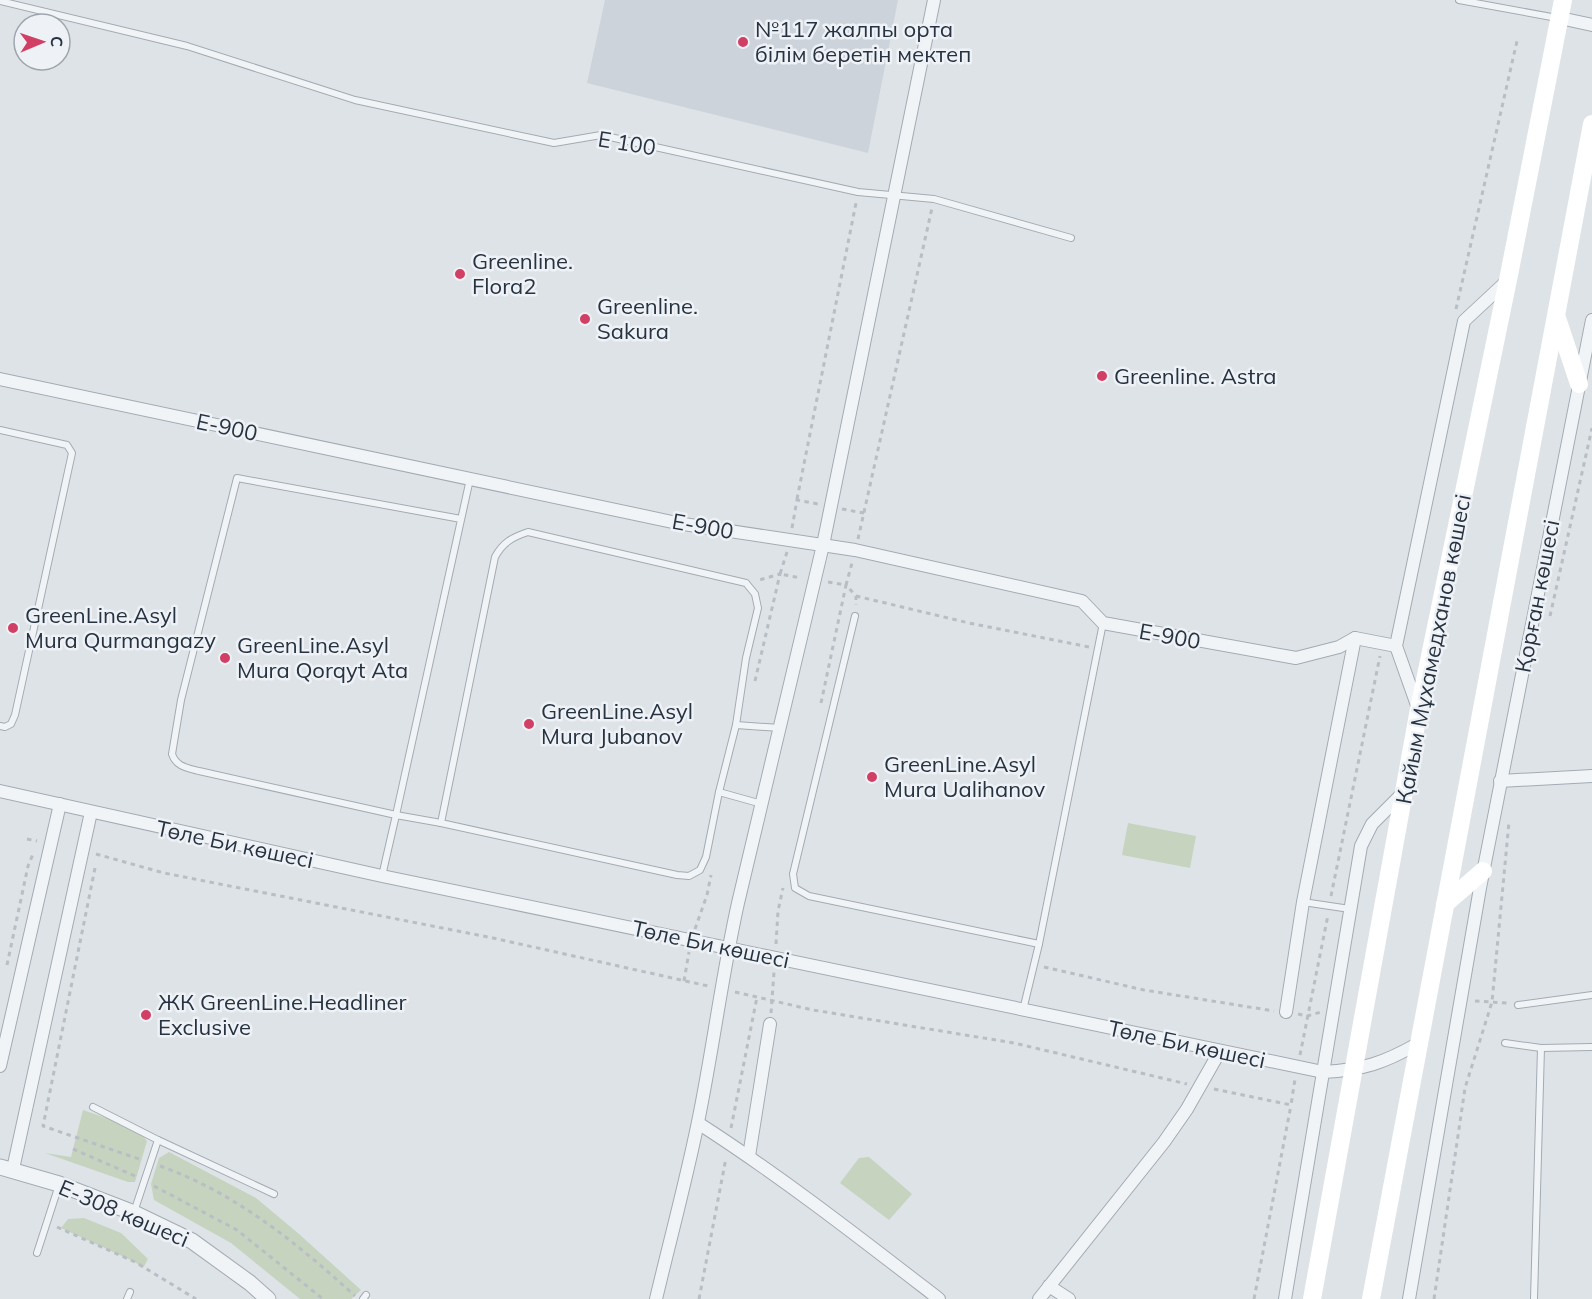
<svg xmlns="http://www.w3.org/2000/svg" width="1592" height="1299" viewBox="0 0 1592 1299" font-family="Mulish,sans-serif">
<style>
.built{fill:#ccd3db}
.green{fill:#c6d3bf}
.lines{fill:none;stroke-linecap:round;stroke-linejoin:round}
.service-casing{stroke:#a3abb2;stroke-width:8}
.minor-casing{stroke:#a3abb2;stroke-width:14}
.tertiary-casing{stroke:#a3abb2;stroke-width:17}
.path{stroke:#b8bec4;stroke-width:3;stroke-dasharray:4.5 4.5;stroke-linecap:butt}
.service{stroke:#f1f4f7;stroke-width:6}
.minor{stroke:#f1f4f7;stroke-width:12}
.tertiary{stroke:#f1f4f7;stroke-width:15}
.secondary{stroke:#fff;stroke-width:18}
.poi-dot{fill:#d23f64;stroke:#eef2f6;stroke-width:2}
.labels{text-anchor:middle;stroke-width:5;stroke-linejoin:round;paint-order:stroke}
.poi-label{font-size:22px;fill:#273340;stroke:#eef2f6;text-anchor:start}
.street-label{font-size:22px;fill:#273340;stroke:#eef2f6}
</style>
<rect width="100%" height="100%" fill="#dee3e8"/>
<!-- built -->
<path class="built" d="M605 0H898L868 153 587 83Z"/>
<!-- green -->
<g class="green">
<path d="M1128 823 1196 836 1190 868 1122 855Z"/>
<path d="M83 1110 135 1128 147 1141 135 1182H128L45 1153 71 1157Z"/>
<path d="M169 1152 256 1198 299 1234 361 1290 351 1299H300L231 1243 154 1200 151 1184 159 1158Z"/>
<path d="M869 1157 912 1194 889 1220 840 1183 859 1158Z"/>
<path d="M84 1218 121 1233 148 1259 143 1268 135 1262 61 1228 68 1219Z"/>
</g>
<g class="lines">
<!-- service casing -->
<g class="service-casing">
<g id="service">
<path d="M1459 0 1557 18"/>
<path d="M0 1 187 46 355 100 554 143 601 135 858 192 934 199 1071 238"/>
<path d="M0 430 67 445 72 453 15 715 11 724 5 727 0 726"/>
<path d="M461 519 237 478 181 700 172 754C176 767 188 768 199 771L396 815 470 479"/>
<path d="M528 532 746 583 755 594 758 608 746 658 736 725 719 792 706 857 700 870 689 876 677 875 441 823 495 557C503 542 513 537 528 532Z"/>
<path d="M855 616 793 874 795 888 809 896 1039 944"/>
<path d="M736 725 780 728"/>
<path d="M719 792 762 804"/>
<path d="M382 876 396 815 441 823"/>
<path d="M1303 902 1350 909"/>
<path d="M1518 1005 1592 995"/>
<path d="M1023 1010 1039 944 1103 623"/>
<path d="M1505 1043 1541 1048 1592 1047"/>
<path d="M93 1107 158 1140 274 1194"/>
<path d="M134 1212 158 1140"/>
<path d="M37 1253 59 1185"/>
<path d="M127 1299 130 1292"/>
<path d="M363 1299 366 1295"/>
<path d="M1534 1299 1541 1048"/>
</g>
</g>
<!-- minor casing -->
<g class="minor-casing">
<g id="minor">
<path d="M1560 18 1592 25"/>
<path d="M0 379 677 523 855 550 1082 601 1103 623 1296 658 1339 647 1355 638 1396 646"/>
<path d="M1418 708 1396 646 1464 321 1508 280"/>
<path d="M1500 781 1592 776"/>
<path d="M0 791 382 876 1323 1072C1363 1070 1384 1063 1419 1043"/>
<path d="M1286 1012 1303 902 1355 638"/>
<path d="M0 1066 60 804"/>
<path d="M698 1123C782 1177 860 1238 939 1299"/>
<path d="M749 1156 770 1024"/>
<path d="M13 1169 91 812"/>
<path d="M1049 1286 1069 1299"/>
<path d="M656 1299C670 1240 686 1181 698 1122 713 1049 722 975 738 903L823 545 934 0"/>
<path d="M1039 1299 1164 1142 1187 1109 1220 1051"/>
<path d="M1285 1299 1361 846 1372 824 1403 793"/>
<path d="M1409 1299 1480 888 1592 320"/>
</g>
</g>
<!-- tertiary casing -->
<g class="tertiary-casing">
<path id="tertiary" d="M0 1167 59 1184 134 1213 192 1241 250 1283 268 1299"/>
</g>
<!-- path -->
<g class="path">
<path d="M1456 309 1517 41"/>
<path d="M797 499 856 203"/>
<path d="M842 509 864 513"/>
<path d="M792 528 797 500 818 504"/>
<path d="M858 539 932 208"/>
<path d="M787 552 780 574 801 578"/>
<path d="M828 582 846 585 852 563"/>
<path d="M856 596 969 623 1089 647"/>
<path d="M1550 616 1592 428"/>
<path d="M755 681 780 574 756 581"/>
<path d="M821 703 846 585 856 596V605"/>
<path d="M27 839 37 841"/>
<path d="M96 854 164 873 493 938 708 986"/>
<path d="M95 868 43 1126 142 1160"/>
<path d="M1331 896 1380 656"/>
<path d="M695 929 707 895 711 875"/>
<path d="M776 944 778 911 783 888"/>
<path d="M7 965 28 866 33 854"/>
<path d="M1044 967 1144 990 1274 1011"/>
<path d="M684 981 689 952"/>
<path d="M735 992 813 1010 1014 1043 1187 1084"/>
<path d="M1475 1001 1507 1003"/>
<path d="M771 1013 774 972"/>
<path d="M1298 1014 1307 1016 1321 1012"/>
<path d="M1300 1055 1328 915"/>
<path d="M1214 1089 1291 1105 1295 1079"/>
<path d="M731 1128 757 997"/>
<path d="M73 1149 135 1176"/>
<path d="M160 1166C234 1192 297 1243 355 1296"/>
<path d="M154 1186 237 1230 323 1299"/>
<path d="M57 1227 135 1262 196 1299"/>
<path d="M699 1299 726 1158"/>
<path d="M1254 1299 1291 1105"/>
<path d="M1434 1299 1465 1088 1492 1002 1509 822"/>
</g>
<!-- service -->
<use href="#service" class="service"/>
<!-- minor -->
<use href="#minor" class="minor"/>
<!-- tertiary -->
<use href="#tertiary" class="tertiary"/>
<!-- secondary -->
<g class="secondary">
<path d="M1557 318 1579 384"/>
<path d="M1445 904 1483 871"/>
<path d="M1312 1299 1419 709 1508 280 1563 0"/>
<path d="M1371 1299 1592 124"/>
</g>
</g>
<!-- markers -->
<g class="poi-dot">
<circle cx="743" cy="42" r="6"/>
<circle cx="460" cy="274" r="6"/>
<circle cx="585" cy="319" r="6"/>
<circle cx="1102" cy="376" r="6"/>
<circle cx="13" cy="628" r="6"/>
<circle cx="225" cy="658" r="6"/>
<circle cx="529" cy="724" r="6"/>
<circle cx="872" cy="777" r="6"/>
<circle cx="146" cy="1015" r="6"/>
</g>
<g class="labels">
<!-- poi labels -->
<g class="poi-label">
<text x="755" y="37">№117 жалпы орта<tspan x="755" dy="25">білім беретін мектеп</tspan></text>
<text x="472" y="269">Greenline.<tspan x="472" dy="25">Flora2</tspan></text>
<text x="597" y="314">Greenline.<tspan x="597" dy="25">Sakura</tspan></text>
<text x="1114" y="384">Greenline. Astra</text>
<text x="25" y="623">GreenLine.Asyl<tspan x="25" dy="25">Mura Qurmangazy</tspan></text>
<text x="237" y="653">GreenLine.Asyl<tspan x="237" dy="25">Mura Qorqyt Ata</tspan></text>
<text x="541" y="719">GreenLine.Asyl<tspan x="541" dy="25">Mura Jubanov</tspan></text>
<text x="884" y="772">GreenLine.Asyl<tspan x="884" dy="25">Mura Ualihanov</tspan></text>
<text x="158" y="1010">ЖК GreenLine.Headliner<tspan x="158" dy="25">Exclusive</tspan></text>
</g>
<!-- street labels -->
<g class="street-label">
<text transform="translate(627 143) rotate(9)" y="8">E 100</text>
<text transform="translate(227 427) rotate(12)" y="8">E-900</text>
<text transform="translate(703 526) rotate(10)" y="8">E-900</text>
<text transform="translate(1537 596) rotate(-79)" y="8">Қорған көшесі</text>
<text transform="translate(1170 636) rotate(10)" y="8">E-900</text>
<text transform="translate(1433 649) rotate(-79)" y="8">Қайым Мұхамедханов көшесі</text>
<text transform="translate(235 844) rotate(12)" y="8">Төле Би көшесі</text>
<text transform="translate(711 944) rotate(12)" y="8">Төле Би көшесі</text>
<text transform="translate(1187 1044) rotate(12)" y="8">Төле Би көшесі</text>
<text transform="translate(124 1213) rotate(23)" y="8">Е-308 көшесі</text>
</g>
</g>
<!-- north arrow -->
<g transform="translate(42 42) rotate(88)"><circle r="28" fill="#eef2f6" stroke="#9ea6ad" stroke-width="1.5"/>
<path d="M0-4.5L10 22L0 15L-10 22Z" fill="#d23f64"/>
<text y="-9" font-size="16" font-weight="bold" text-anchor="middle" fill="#273340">С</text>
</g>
</svg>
